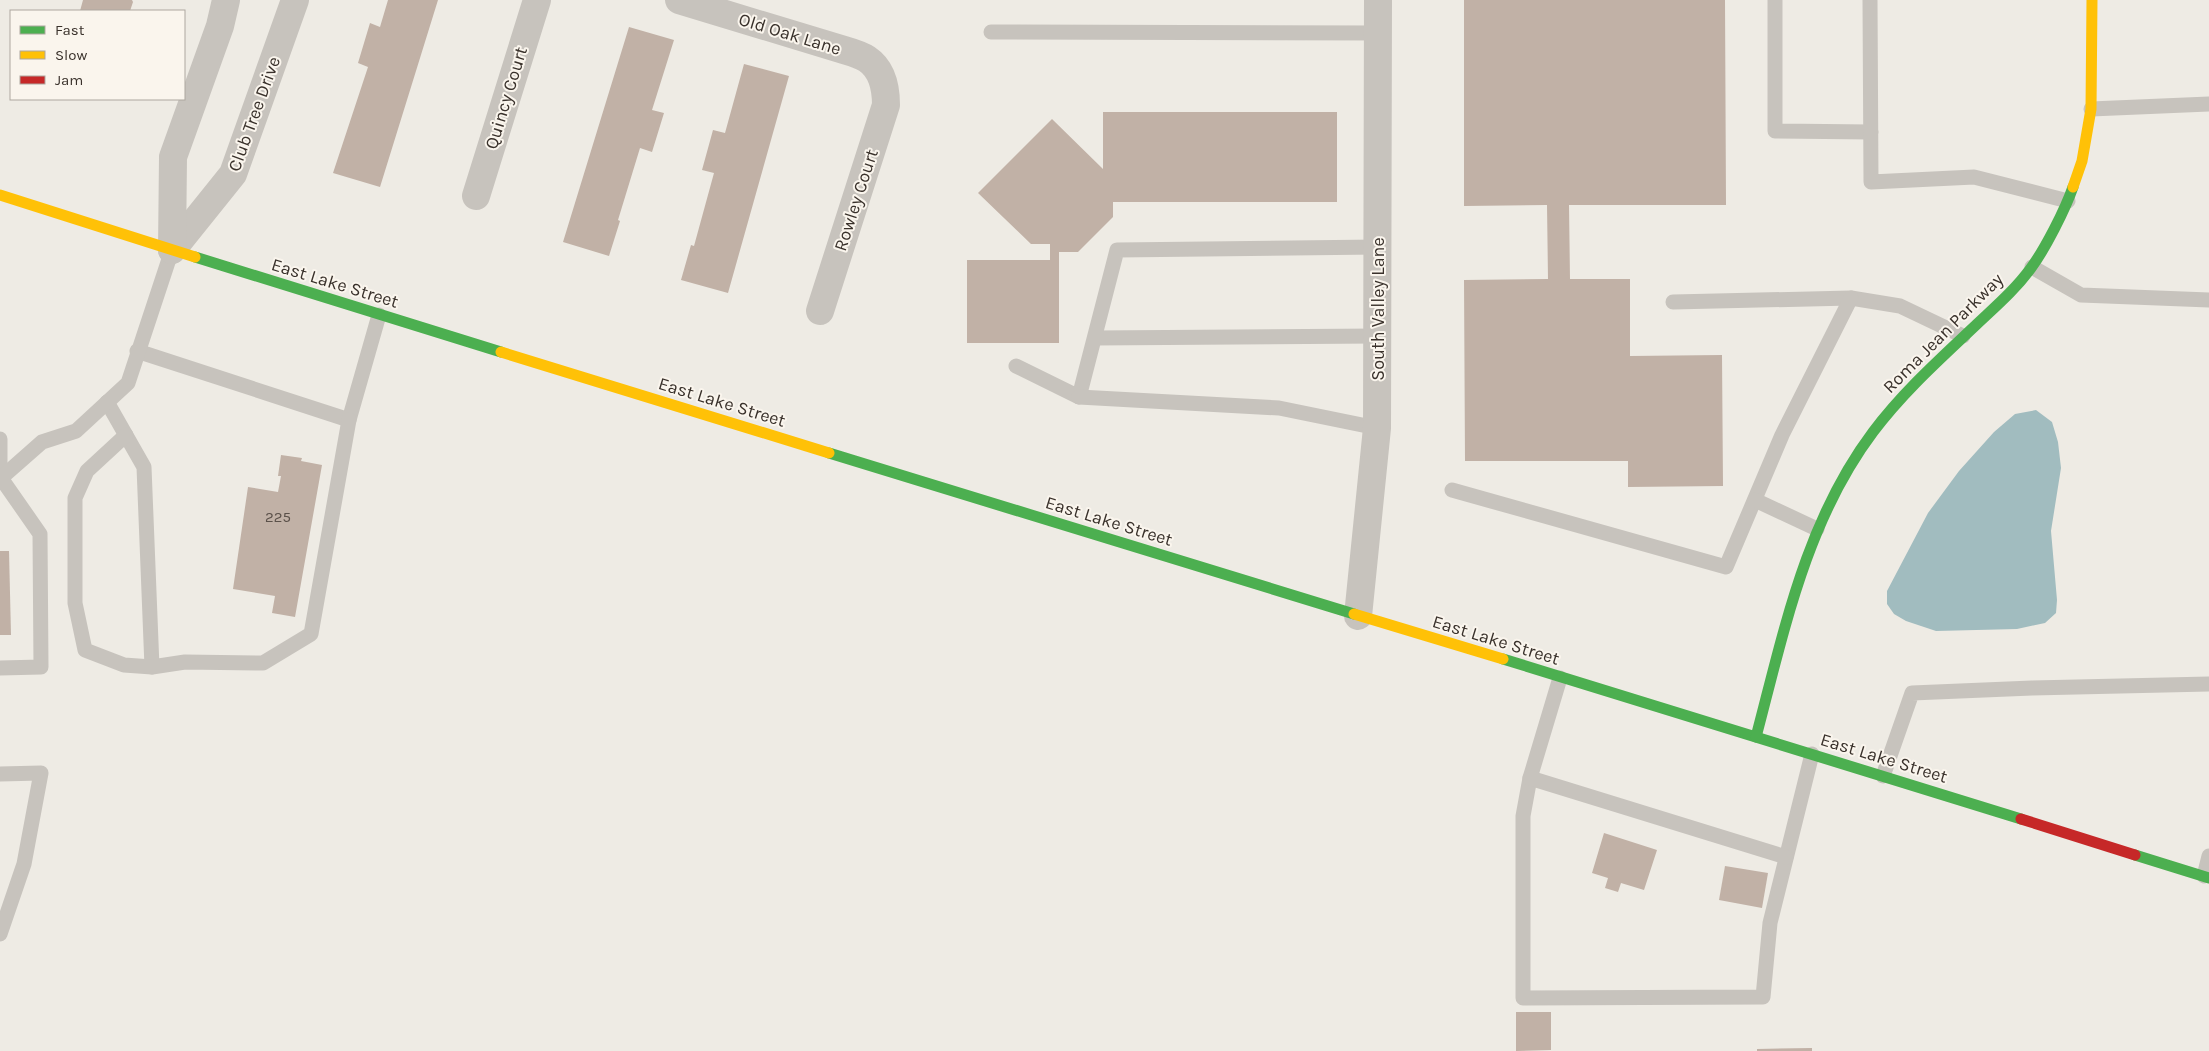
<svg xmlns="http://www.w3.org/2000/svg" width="2209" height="1051" viewBox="0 0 2209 1051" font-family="Karla,sans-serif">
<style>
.water{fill:#a1bcbf}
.building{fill:#c1b1a6}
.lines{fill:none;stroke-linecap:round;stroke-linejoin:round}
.lane{stroke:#c7c3bd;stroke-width:15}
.street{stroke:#c7c3bd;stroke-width:28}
.fast{stroke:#4caf50;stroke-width:11}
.slow{stroke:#ffc107;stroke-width:11}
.jam{stroke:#c62828;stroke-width:11}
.labels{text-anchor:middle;stroke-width:4;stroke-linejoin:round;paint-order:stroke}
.number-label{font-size:15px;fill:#5b514a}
.street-label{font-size:18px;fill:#39312b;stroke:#faf5ed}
</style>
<rect width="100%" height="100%" fill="#eeebe4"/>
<!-- water -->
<path class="water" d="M2036 410 2052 422 2058 442 2061 468 2051 531 2057 600 2056 613 2045 623 2017 629 1936 631 1906 621 1894 614 1887 604V591L1928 513 1959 471 1994 432 2015 414Z"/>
<!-- building -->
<g class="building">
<path d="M83 0H132L133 2 130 11H80Z"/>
<path d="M388 0H438L380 187 333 173 368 67 358 63 370 23 380 27Z"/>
<path d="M1464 0H1725L1726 205H1569L1570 279H1630V356L1722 355 1723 486 1628 487V461H1465L1464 280 1548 279 1547 205 1464 206Z"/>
<path d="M629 27 674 40 652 110 664 113 652 152 640 148 618 220 620 221 609 256 563 242Z"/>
<path d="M744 64 789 76 728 293 681 280 691 245 694 246 714 173 702 170 713 130 725 133Z"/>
<path d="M1103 112H1337V202H1113V217L1078 252H1059V343H967V260H1050V244H1031L978 193 1052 119 1103 169Z"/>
<path d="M281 455 302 458 301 461 322 465 295 617 272 613 275 596 233 589 248 487 278 492 281 476H278Z"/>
<path d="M0 551H9L11 635H0Z"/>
<path d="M1604 833 1657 850 1644 890 1621 883 1618 892 1605 888 1608 878 1592 873Z"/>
<path d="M1725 866 1768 873 1762 908 1719 900Z"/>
<path d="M1516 1012H1551V1050L1516 1051Z"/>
<path d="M1812 1048V1051H1757V1049Z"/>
</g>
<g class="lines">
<!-- lane -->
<g class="lane">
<path d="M1775 0V131L1871 132"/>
<path d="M1870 0 1871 182 1974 177 2068 201"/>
<path d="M991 32 1377 33"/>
<path d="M2091 109 2209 104"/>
<path d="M2032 267 2081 295 2209 300"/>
<path d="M1673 302 1851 298 1900 306 1963 336"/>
<path d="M1095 338 1378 336"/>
<path d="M137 351 349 420 379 315"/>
<path d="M1016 366 1079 397 1117 250 1378 247"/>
<path d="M1079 397 1279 408 1377 428"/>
<path d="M107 402 144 467 152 667"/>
<path d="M126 435 87 471 75 498V603L85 650 124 665 152 667 185 662 263 663 311 634 349 420"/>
<path d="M0 439V478"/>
<path d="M1452 490 1726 567 1782 435 1851 298"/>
<path d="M1755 500 1817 529"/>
<path d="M0 668 41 667 40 534 1 478 42 442 76 431 128 383 172 250"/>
<path d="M1560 678 1530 778 1523 816V998L1763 997 1770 923 1812 754"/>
<path d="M0 774 41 773 24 864 0 934"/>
<path d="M1883 776 1912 693 2032 688 2209 684"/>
<path d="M1530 778 1786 857"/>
<path d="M2204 876 2209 856"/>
</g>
<!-- street -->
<g class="street">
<path d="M679 0 844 50C851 52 861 55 867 59 882 69 886 88 886 105L820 311"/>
<path d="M476 196 537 0"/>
<path d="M172 250 233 174 295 0"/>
<path d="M172 250 173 157 220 26 226 0"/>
<path d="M1358 616 1377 428 1378 0"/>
</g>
<!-- fast -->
<g class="fast">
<path d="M195 257 501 352"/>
<path d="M829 453 1354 614"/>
<path d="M1503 659 2021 819"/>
<path d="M1756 737C1784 631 1806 521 1873 432 1903 392 1940 359 1976 325 1995 307 2015 290 2031 268 2045 249 2065 210 2073 187"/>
<path d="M2135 855 2209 878"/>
</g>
<!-- slow -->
<g class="slow">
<path d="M2073 187 2082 161 2091 109 2092 0"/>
<path d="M0 195 195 257"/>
<path d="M501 352 829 453"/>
<path d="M1354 614 1503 659"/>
</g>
<!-- jam -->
<path class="jam" d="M2021 819 2135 855"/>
</g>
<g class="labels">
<!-- number labels -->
<g class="number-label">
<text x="278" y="522">225</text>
</g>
<!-- street labels -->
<g class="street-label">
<text transform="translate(790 34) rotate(17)" y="6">Old Oak Lane</text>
<text transform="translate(506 98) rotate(-73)" y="6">Quincy Court</text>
<text transform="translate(254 114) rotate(-70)" y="6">Club Tree Drive</text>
<text transform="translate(856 200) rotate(-72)" y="6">Rowley Court</text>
<text transform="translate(335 283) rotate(17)" y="6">East Lake Street</text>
<text transform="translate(1378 309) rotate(-90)" y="6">South Valley Lane</text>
<text transform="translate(1943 333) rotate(-45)" y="6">Roma Jean Parkway</text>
<text transform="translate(722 402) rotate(17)" y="6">East Lake Street</text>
<text transform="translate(1109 521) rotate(17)" y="6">East Lake Street</text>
<text transform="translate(1496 640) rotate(17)" y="6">East Lake Street</text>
<text transform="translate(1884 758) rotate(17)" y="6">East Lake Street</text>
</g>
</g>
<!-- legend -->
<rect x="10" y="10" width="175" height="90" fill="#faf5ed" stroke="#ada79f"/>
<rect x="20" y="26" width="25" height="8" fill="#4caf50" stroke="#ada79f"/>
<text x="55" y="35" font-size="15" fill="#39312b">Fast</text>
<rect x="20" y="51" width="25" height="8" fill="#ffc107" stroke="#ada79f"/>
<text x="55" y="60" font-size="15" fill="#39312b">Slow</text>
<rect x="20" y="76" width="25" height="8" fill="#c62828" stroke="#ada79f"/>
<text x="55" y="85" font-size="15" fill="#39312b">Jam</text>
</svg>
